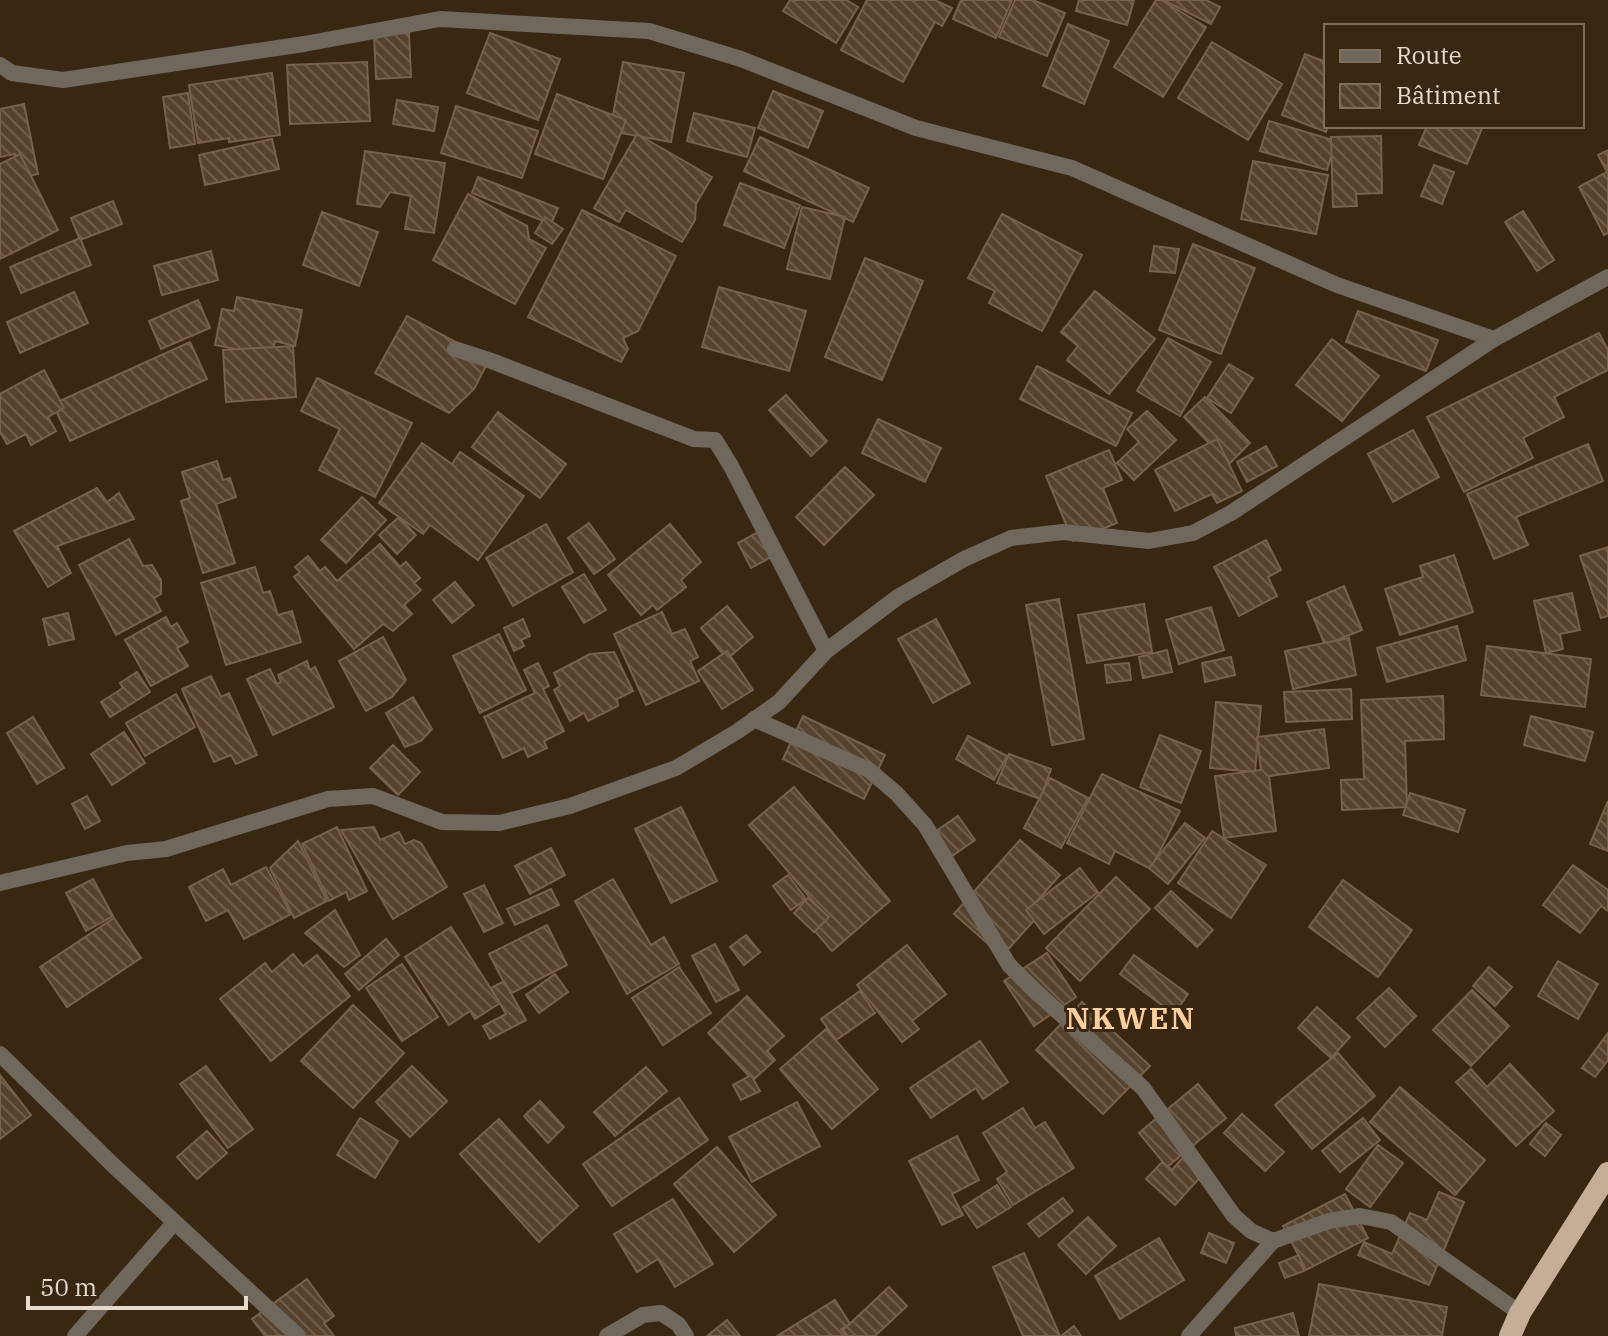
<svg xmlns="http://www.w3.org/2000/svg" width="1608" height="1336" viewBox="0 0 1608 1336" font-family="'IBM Plex Serif',serif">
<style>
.building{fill:url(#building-back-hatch);stroke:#77614b;stroke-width:2}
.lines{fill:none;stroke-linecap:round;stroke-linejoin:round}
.minor{stroke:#70675d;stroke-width:16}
.trunk{stroke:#c4ae98;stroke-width:22}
.labels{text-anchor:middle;stroke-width:6;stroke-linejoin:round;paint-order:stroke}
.district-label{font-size:30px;font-weight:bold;letter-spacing:2px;fill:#fdcfa0;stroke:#392712}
</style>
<defs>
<pattern id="building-back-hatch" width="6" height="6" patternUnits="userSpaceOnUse" patternTransform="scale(2)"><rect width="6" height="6" fill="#56422d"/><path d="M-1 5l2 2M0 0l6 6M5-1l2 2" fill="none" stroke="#6e5d4a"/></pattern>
</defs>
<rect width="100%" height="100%" fill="#392712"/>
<!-- building -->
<g class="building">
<path d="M790 0H846L858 7 836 43 783 11Z"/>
<path d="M867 0H935L952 8 942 26 935 22 903 82 841 50Z"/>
<path d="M961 0H1012L996 38 953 19Z"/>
<path d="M1015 0H1033L1065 13 1047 56 999 37Z"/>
<path d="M1079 0H1134L1127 25 1076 11Z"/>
<path d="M1156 0H1161L1206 27 1163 97 1114 67Z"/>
<path d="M1163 0H1206L1220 7 1211 24Z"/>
<path d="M1068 24 1109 41 1084 104 1043 86Z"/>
<path d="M409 33 411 77 376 79 374 35Z"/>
<path d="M490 33 560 59 538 120 467 93Z"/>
<path d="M1212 42 1282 84 1248 140 1178 98Z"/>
<path d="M1305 54 1326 62V126H1328L1326 132 1282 115Z"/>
<path d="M367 62 370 121 290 124 287 65Z"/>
<path d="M623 62 684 73 671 142 610 131Z"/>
<path d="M272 73 280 135 229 142V138L198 143 189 85Z"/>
<path d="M773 91 823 111 808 148 758 128Z"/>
<path d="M188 93 195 144 170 148 163 97Z"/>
<path d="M557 94 626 120 603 179 535 154Z"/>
<path d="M397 100 438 107 434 131 393 124Z"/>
<path d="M24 104 38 174 20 178 15 154 0 157V109Z"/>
<path d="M456 106 538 131 522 178 441 153Z"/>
<path d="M694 113 755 128 747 157 687 141Z"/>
<path d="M1269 121 1336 141 1327 170 1260 151Z"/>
<path d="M1427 126H1483L1467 164 1419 145Z"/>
<path d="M637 134 712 177 696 204 695 220 682 242 626 210 619 222 594 208Z"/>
<path d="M1381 136 1382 193 1356 194 1357 206 1333 207 1331 137Z"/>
<path d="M760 137 869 188 853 222 744 171Z"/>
<path d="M272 139 279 169 205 185 199 155Z"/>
<path d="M1608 150V233L1604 235 1579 187 1607 172 1598 155Z"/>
<path d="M365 151 445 163 434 233 405 229 411 196 390 192 380 207 357 204Z"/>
<path d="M20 154 58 230 0 259V164Z"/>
<path d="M1253 161 1328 175 1316 234 1241 219Z"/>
<path d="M1434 165 1454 172 1442 204 1421 196Z"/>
<path d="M478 177 558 208 551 224 472 193Z"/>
<path d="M740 183 800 205 784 248 724 225Z"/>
<path d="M468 194 527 226 529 239 546 248 515 304 433 260Z"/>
<path d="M113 201 122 224 80 240 71 218Z"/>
<path d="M802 207 845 217 830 279 787 269Z"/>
<path d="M582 210 676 256 638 331 623 338 628 349 621 362 528 317Z"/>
<path d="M1523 211 1554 260 1537 271 1505 222Z"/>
<path d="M322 212 378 232 359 286 303 265Z"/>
<path d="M1002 214 1082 255 1042 331 989 303 995 291 968 278Z"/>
<path d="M545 217 563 229 552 244 535 233Z"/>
<path d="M80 238 91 265 21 293 10 267Z"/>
<path d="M1193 244 1255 268 1221 354 1159 330Z"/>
<path d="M1154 246 1179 249 1175 273 1150 271Z"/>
<path d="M211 251 218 280 162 295 154 266Z"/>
<path d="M865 258 923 281 882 380 825 357Z"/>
<path d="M719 287 806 311 789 371 702 347Z"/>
<path d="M1095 291 1155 339 1109 394 1067 360 1078 346 1061 332Z"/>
<path d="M74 292 88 323 20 353 7 322Z"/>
<path d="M237 297 302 310 295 346 275 341 272 356 215 345 222 309 234 311Z"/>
<path d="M198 300 210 328 161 349 149 321Z"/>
<path d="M1358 311 1438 340 1426 371 1346 342Z"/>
<path d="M407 316 489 360 474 389 449 413 375 373Z"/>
<path d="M1599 333 1608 350V370L1554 397 1564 417 1523 438 1533 458 1464 492 1427 417Z"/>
<path d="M1168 338 1211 362 1180 416 1137 391Z"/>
<path d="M1332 339 1379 376 1342 421 1296 385Z"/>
<path d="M190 342 207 379 70 441 53 404Z"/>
<path d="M293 346 296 397 226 402 223 350Z"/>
<path d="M1229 364 1253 378 1231 413 1207 398Z"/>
<path d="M1037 366 1132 413 1116 446 1020 399Z"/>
<path d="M44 370 64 408 48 417 56 431 31 445 26 434 7 444 0 432V394Z"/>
<path d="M317 378 412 423 375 497 319 470 340 429 301 411Z"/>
<path d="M786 395 827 441 811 456 769 410Z"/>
<path d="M1205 397 1250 443 1229 464 1184 417Z"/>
<path d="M1147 411 1176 440 1134 480 1117 463 1139 442 1127 429Z"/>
<path d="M498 412 566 464 540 498 472 447Z"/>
<path d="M878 419 941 448 925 482 862 453Z"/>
<path d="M1413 430 1439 477 1393 502 1368 454Z"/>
<path d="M1217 439 1242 491 1217 503 1212 494 1175 511 1155 470Z"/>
<path d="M422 443 452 464 460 452 524 496 478 560 430 525 423 534 379 503Z"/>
<path d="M1588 444 1603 481 1516 517 1528 545 1494 559 1467 494Z"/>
<path d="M1266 446 1277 466 1247 482 1237 462Z"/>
<path d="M1109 450 1122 480 1103 488 1117 523 1073 541 1046 476Z"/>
<path d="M217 461 223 480 230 478 236 497 216 504 235 563 203 573 181 501 190 498 182 472Z"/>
<path d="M845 467 874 495 824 545 796 517Z"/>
<path d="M97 488 107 502 119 493 134 519 57 546 71 573 48 587 14 531Z"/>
<path d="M362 497 386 520 346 563 321 540Z"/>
<path d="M399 517 416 535 397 554 379 535Z"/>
<path d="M589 523 615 559 594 574 568 538Z"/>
<path d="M546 524 573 572 513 606 486 558Z"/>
<path d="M670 524 701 562 681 580 686 587 657 610 653 605 641 615 608 575Z"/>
<path d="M760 531 773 556 751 568 738 543Z"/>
<path d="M129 539 143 566 152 565 161 580V594L154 598 161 611 116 635 79 565Z"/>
<path d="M1266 540 1281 570 1268 577 1277 596 1239 616 1214 567Z"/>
<path d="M380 544 400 567 406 562 420 578 414 583 421 590 404 605 412 614 393 631 383 624 354 649 294 577 300 572 295 567 308 556 320 571 325 567 337 581Z"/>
<path d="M1608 547V616L1601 618 1580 556Z"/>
<path d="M1454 555 1473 612 1400 635 1385 589 1423 577 1420 566Z"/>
<path d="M255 567 263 593 270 591 278 615 292 611 301 642 226 665 201 583Z"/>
<path d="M584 574 606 610 584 623 562 587Z"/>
<path d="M455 582 474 605 452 623 433 600Z"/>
<path d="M1344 586 1362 630 1325 645 1307 602Z"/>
<path d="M1572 593 1580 630 1560 634 1563 649 1546 653 1534 601Z"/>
<path d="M1059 599 1084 739 1052 745 1026 605Z"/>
<path d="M1144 604 1152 652 1087 663 1078 615Z"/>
<path d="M727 606 753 637 727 659 701 628Z"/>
<path d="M1211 607 1224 650 1179 664 1166 620Z"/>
<path d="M662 612 672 634 685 629 698 657 690 661 699 681 646 705 614 634Z"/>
<path d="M68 613 74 639 49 645 43 619Z"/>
<path d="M166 617 171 627 177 623 188 642 177 648 188 666 151 686 125 640Z"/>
<path d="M523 619 530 636 521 640 524 646 514 651 504 628Z"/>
<path d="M936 619 970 683 933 703 898 639Z"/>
<path d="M1457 626 1466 660 1387 682 1377 648Z"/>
<path d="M499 634 526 690 480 713 453 656Z"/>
<path d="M383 637 406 680 392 697 366 711 339 661Z"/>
<path d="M1349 638 1356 675 1293 689 1285 651Z"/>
<path d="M1487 646 1591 659 1585 707 1481 695Z"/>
<path d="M1167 650 1172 672 1143 678 1139 657Z"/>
<path d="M727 651 753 690 722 709 698 671Z"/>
<path d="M614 652 633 691 617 699 618 706 588 721 584 713 570 721 554 690 560 686 554 673 590 654Z"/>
<path d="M1231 657 1235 675 1205 682 1202 663Z"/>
<path d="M307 661 310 670 315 667 334 707 273 735 247 679 270 669 277 684 281 682 278 675Z"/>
<path d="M538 663 549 686 543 689 564 731 544 741 547 748 528 757 524 748 503 758 484 717 535 693 524 670Z"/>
<path d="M1129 663 1131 680 1107 683 1105 665Z"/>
<path d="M137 672 150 692 110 717 101 702 123 688 120 683Z"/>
<path d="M211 676 221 697 229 693 257 755 236 764 231 755 214 762 182 689Z"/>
<path d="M1351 689 1352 719 1286 722 1284 692Z"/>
<path d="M176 694 195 727 145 756 126 723Z"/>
<path d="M1443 696 1444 739 1405 741 1407 807 1342 810 1341 780 1364 779 1361 700Z"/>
<path d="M413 697 432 729 421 741 405 747 386 713Z"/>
<path d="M1216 702 1261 706 1255 772 1210 768Z"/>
<path d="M803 716 885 755 864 799 783 759Z"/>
<path d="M1531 716 1593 732 1585 761 1524 745Z"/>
<path d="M33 717 64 768 37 784 7 733Z"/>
<path d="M1324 729 1329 768 1269 776 1276 831 1224 838 1215 776 1261 770 1257 737Z"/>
<path d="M124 732 145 763 112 785 91 754Z"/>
<path d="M1160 735 1201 751 1181 803 1140 787Z"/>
<path d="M968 736 1007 756 994 780 956 759Z"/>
<path d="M393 745 420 772 398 795 370 768Z"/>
<path d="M1009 754 1051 769 1040 799 997 783Z"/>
<path d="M1102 774 1180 811 1151 869 1115 851 1109 864 1067 843Z"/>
<path d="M1050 778 1088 798 1061 848 1024 828Z"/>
<path d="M794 787 890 901 832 951 814 930 827 918 749 825Z"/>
<path d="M1410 793 1465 810 1458 832 1403 815Z"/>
<path d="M87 796 100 821 85 829 72 804Z"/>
<path d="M1608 801V851L1590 844Z"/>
<path d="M681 807 717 881 671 903 635 829Z"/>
<path d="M958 816 975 840 952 856 936 831Z"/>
<path d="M1185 823 1205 838 1168 884 1149 868Z"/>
<path d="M337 827 367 891 349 900 346 892 329 901 302 844Z"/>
<path d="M374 827 380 840 399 832 405 844 414 840 421 843 447 887 393 919 341 830Z"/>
<path d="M1212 831 1266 865 1231 918 1178 883Z"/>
<path d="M1020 840 1060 875 1029 910 1037 917 1002 956 954 914Z"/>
<path d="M298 841 327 901 294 918 270 868Z"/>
<path d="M551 848 565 875 530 894 515 866Z"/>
<path d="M1573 865 1608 890V911L1601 906 1580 933 1543 905Z"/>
<path d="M266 867 291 914 244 939 228 910 206 921 189 887 223 869 231 885Z"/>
<path d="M1080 868 1098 892 1044 934 1026 910Z"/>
<path d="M788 875 806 899 791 910 773 886Z"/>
<path d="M1116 877 1150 909 1080 981 1046 948Z"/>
<path d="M93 879 113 916 86 931 66 893Z"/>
<path d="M613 879 651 945 664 937 679 964 627 994 575 901Z"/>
<path d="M1343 880 1412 930 1378 977 1309 927Z"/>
<path d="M484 885 503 923 484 932 464 894Z"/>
<path d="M551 889 559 905 515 925 507 909Z"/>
<path d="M1171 891 1213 930 1197 947 1155 908Z"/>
<path d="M808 898 829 917 814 932 794 913Z"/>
<path d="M335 910 360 955 344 967 305 933Z"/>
<path d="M114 918 141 958 67 1007 40 967Z"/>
<path d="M547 925 567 965 510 994 489 954Z"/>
<path d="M451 927 500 1003 475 1019 470 1011 449 1025 405 957Z"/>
<path d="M746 935 760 952 744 965 730 947Z"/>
<path d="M386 939 399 955 359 990 345 974Z"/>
<path d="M715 944 739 990 716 1002 692 956Z"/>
<path d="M907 945 946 994 912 1021 919 1029 902 1042 857 985Z"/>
<path d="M1047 953 1076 997 1034 1026 1004 981Z"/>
<path d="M293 954 303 966 317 955 350 996 271 1061 220 999 265 963 272 972Z"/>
<path d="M1134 955 1188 994 1174 1014 1120 974Z"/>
<path d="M1558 961 1598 984 1578 1019 1538 996Z"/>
<path d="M402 964 438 1017 402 1041 366 988Z"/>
<path d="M679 967 711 1013 663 1045 632 998Z"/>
<path d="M1489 967 1512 987 1495 1006 1473 986Z"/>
<path d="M555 974 568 992 539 1013 526 995Z"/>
<path d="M504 981 526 1020 490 1039 483 1026 506 1014 491 988Z"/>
<path d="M1389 988 1416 1016 1385 1047 1357 1018Z"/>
<path d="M1472 990 1509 1026 1471 1066 1433 1030Z"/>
<path d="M860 991 875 1013 836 1040 821 1019Z"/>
<path d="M747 996 784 1036 767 1051 775 1060 753 1080 708 1033Z"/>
<path d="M1082 1002 1150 1066 1103 1114 1036 1050Z"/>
<path d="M353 1005 404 1053 353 1108 301 1061Z"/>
<path d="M1317 1007 1350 1037 1331 1058 1298 1028Z"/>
<path d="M826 1029 878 1089 832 1129 780 1069Z"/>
<path d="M1608 1033V1060L1595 1077 1582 1068Z"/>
<path d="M980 1041 1008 1082 983 1099 976 1088 931 1118 910 1088Z"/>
<path d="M1338 1053 1375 1096 1312 1149 1275 1105Z"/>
<path d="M1510 1064 1554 1111 1516 1146 1456 1082 1471 1069 1487 1087Z"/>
<path d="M206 1066 253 1129 228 1148 180 1084Z"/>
<path d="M412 1066 447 1101 410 1137 376 1102Z"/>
<path d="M646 1067 667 1091 615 1136 594 1112Z"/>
<path d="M0 1075 31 1115 0 1139Z"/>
<path d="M751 1075 760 1091 741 1100 733 1085Z"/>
<path d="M1198 1084 1226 1118 1167 1167 1139 1133Z"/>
<path d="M1400 1087 1485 1160 1455 1195 1370 1122Z"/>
<path d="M679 1098 708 1140 612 1206 583 1164Z"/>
<path d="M540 1101 564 1127 548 1143 524 1116Z"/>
<path d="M797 1102 820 1146 752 1182 729 1137Z"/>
<path d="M1023 1108 1035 1128 1045 1122 1074 1168 1013 1205 997 1179 1007 1172 983 1133Z"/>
<path d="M1242 1114 1284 1152 1265 1171 1224 1133Z"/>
<path d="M360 1118 398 1141 375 1178 337 1155Z"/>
<path d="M1363 1118 1380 1140 1340 1172 1322 1151Z"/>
<path d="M499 1119 578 1206 539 1242 460 1154Z"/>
<path d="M1546 1123 1561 1135 1545 1156 1530 1144Z"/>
<path d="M207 1131 227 1153 197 1179 177 1157Z"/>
<path d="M957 1136 979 1180 952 1194 963 1215 942 1225 909 1161Z"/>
<path d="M1378 1145 1403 1163 1370 1207 1346 1189Z"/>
<path d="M717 1147 776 1215 734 1252 674 1184Z"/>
<path d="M1186 1154 1205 1172 1175 1205 1146 1179 1162 1162 1172 1170Z"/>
<path d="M997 1185 1011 1207 977 1228 963 1207Z"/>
<path d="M1439 1192 1464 1202 1429 1285 1358 1255 1364 1242 1392 1254 1410 1213 1427 1220Z"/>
<path d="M1345 1194 1368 1238 1306 1270 1283 1226Z"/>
<path d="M1063 1198 1073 1211 1039 1237 1028 1224Z"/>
<path d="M673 1199 713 1264 675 1287 658 1259 637 1272 614 1234Z"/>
<path d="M1088 1217 1116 1246 1086 1274 1058 1245Z"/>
<path d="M1209 1233 1234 1243 1226 1263 1201 1253Z"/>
<path d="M1159 1238 1184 1280 1120 1319 1095 1276Z"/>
<path d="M1024 1253 1060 1336H1023L993 1267Z"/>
<path d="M1299 1255 1304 1271 1285 1278 1279 1263Z"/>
<path d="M307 1279 334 1316 324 1323 334 1336H265L252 1319Z"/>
<path d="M1319 1284 1447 1307 1442 1336H1309Z"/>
<path d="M889 1287 907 1306 875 1336H848L843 1330Z"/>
<path d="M835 1300 850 1324 841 1329 846 1336H777Z"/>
<path d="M1293 1313 1299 1336H1236L1235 1328Z"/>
<path d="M727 1320 740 1336H707Z"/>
<path d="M1074 1326 1081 1336H1061Z"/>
</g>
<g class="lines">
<!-- minor -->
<g class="minor">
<path d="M0 65 12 73 63 80 304 44 440 19 649 31 741 59 916 128 1072 168 1337 285 1494 339"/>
<path d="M455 349 489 360 694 439 715 440 731 466 826 651"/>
<path d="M754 719 869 770 897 794 925 825 1009 965 1035 991 1143 1088 1234 1216 1251 1231 1273 1241"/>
<path d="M0 883 127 853 166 849 328 799 373 796 442 822 499 823 570 806 676 768 738 731 779 702 826 651 898 597 964 559 1011 538 1063 532 1149 541 1193 533 1231 513 1494 339 1608 277"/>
<path d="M0 1054 114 1166 298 1336"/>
<path d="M75 1336 174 1223"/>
<path d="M607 1336 643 1315 661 1313 678 1324 686 1336"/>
<path d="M1189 1336 1273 1241 1329 1221 1360 1216 1391 1222 1520 1313"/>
</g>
<!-- trunk -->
<path class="trunk" d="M1510 1336 1520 1313 1608 1173"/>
</g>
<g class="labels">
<!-- district labels -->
<g class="district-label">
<text x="1131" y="1029">NKWEN</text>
</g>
</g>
<!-- legend -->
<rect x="1324" y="24" width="260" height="104" fill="#392712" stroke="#7e6f5d" stroke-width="2"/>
<rect x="1340" y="50" width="40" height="12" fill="#70675d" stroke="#7e6f5d" stroke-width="2"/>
<text x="1396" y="64" font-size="24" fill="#e6dacd">Route</text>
<rect x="1340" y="84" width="40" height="24" fill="url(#building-back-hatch)" stroke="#7e6f5d" stroke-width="2"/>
<text x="1396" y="104" font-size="24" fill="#e6dacd">Bâtiment</text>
<!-- scale -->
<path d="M28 1296v12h218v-12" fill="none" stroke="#e6dacd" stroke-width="4"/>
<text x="40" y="1296" font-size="24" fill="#e6dacd" stroke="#392712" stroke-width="6" paint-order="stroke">50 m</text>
</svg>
